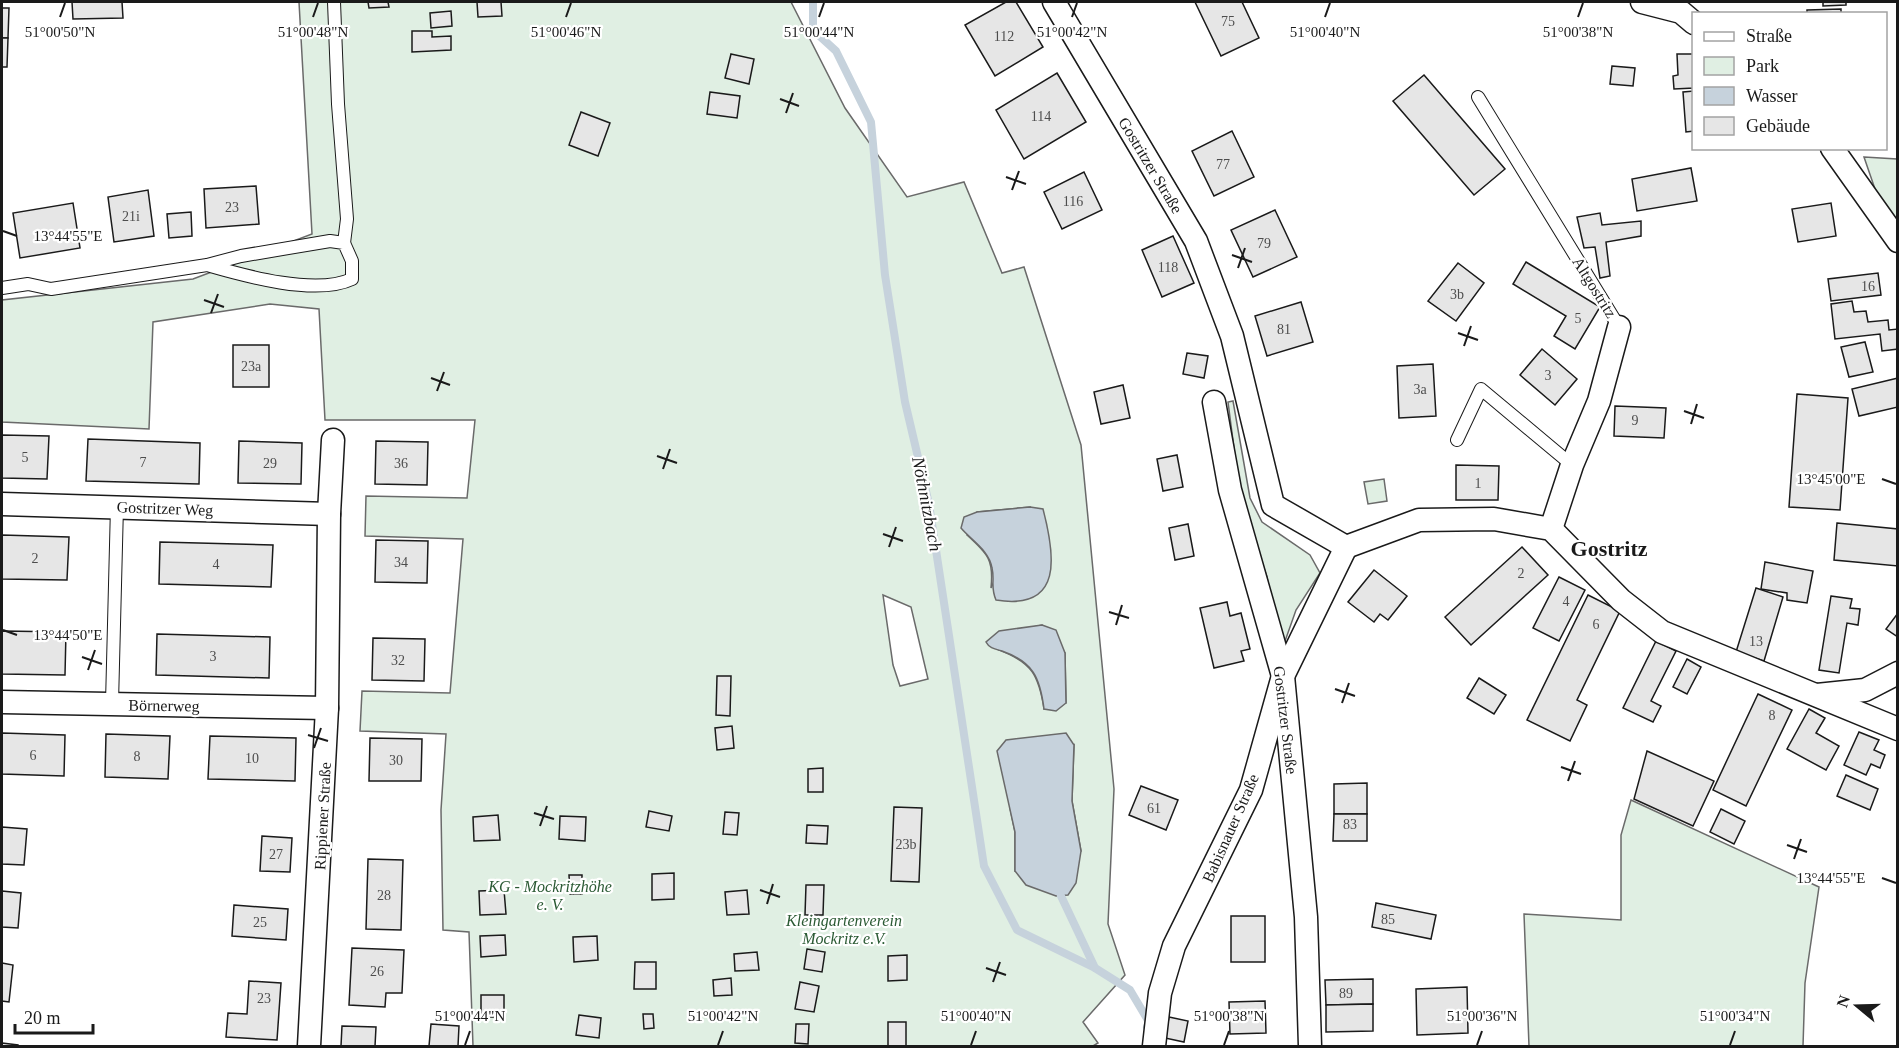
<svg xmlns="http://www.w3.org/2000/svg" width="1899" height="1048" viewBox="0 0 1899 1048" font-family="'Times New Roman',serif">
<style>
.green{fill:#e0efe3;stroke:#6a6a6a;stroke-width:1.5;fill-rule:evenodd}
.water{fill:#c6d2dc;stroke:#6a6a6a;stroke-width:1.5}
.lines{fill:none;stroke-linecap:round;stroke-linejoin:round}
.stream{stroke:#c6d2dc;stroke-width:8}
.building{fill:#e6e6e6;stroke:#1a1a1a;stroke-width:1.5}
.lane-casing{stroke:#1a1a1a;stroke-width:14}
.street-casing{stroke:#1a1a1a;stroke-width:25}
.lane{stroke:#fff;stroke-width:12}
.street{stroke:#fff;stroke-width:22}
.ticks{fill:none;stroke:#1a1a1a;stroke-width:2}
.labels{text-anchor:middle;stroke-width:4.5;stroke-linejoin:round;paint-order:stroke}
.number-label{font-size:14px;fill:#4d4d4d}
.street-label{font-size:16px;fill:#1a1a1a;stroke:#fff}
.park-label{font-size:16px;font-style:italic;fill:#2b5a34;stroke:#fff}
.water-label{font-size:18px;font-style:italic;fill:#1a1a1a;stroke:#fff}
.district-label{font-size:22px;font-weight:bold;fill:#1a1a1a;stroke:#fff}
.ticks-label{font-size:15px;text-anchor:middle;fill:#1a1a1a;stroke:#fff;stroke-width:4.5;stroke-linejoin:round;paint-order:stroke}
</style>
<rect width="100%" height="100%" fill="#fff"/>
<!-- green -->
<g class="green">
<path d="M299 2H791L845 108 907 197 964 182 1002 273 1024 267 1081 445 1114 789 1108 924 1125 975 1083 1022 1098 1043 1093 1046H473L469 932 443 930 441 810 446 734 360 731 362 691 450 693 463 539 365 536 366 496 467 498 475 420H325L319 309 270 304 153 322 149 429 2 422V300L193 279 312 234ZM1030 507 991 588C994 560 988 554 967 535L977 512ZM883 595 911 607 928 679 900 686 893 665ZM1042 625 1065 653 1066 703 1044 709C1039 676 1032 662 999 650L1024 629ZM1074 745 1072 801 1081 851 1015 871V832L1010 808Z"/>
<path d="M1864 157 1897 159V237L1887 224Z"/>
<path d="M1233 401 1250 498 1262 522 1310 555 1320 573 1296 610 1284 644 1279 642 1267 577 1241 502 1228 402Z"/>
<path d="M1384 479 1387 501 1368 504 1364 482Z"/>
<path d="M1631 800 1819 887 1805 983 1803 1046H1529L1524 914 1621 920V835Z"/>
</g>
<!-- water -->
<g class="water">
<path d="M1030 507 1043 509C1055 555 1064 611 996 600 990 586 995 581 992 568 989 550 971 540 961 528L964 517 977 512Z"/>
<path d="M1042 625 1056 630 1065 653 1066 703 1056 711 1044 709C1040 677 1033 662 1002 651 995 649 989 648 986 642L999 631Z"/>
<path d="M1066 733 1074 745 1072 801 1081 851 1076 883 1068 895 1056 896 1026 885 1015 871V832L997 751 1006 740Z"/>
</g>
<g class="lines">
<!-- stream -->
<g class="stream">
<path d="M813 2V30L836 51 871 122 885 275 905 402 929 504 984 866 1017 930 1095 968"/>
<path d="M1061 896 1095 968 1130 990 1149 1022 1147 1027"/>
</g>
</g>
<!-- building -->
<g class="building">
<path d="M72 2H122L123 18 73 19Z"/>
<path d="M368 2H388L389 7 369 8Z"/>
<path d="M477 2H501L502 16 478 17Z"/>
<path d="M1006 2H1016L1043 47 995 76 965 25Z"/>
<path d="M1195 2H1242L1259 38 1221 56Z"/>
<path d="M1823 2H1846V5L1823 6Z"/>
<path d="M2 8H9L8 38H2Z"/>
<path d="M1841 9V14H1807V10Z"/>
<path d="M451 11 452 26 431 28 430 13Z"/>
<path d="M412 31H432V37L451 36V50L412 52Z"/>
<path d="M2 38H8L7 67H2Z"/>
<path d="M731 54 754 59 749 84 725 78Z"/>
<path d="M1677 54H1694V88L1674 89 1673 76 1678 75Z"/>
<path d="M1612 66 1635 68 1633 86 1610 84Z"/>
<path d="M1057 73 1086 122 1024 159 996 110Z"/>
<path d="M1424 75 1505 169 1474 195 1393 101Z"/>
<path d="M1694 91V131L1686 132 1683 92Z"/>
<path d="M710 92 740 96 737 118 707 114Z"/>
<path d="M581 112 610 123 598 156 569 145Z"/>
<path d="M1232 131 1254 177 1214 196 1192 151Z"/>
<path d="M1691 168 1697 201 1637 211 1632 179Z"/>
<path d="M1084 172 1102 210 1062 229 1044 192Z"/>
<path d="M256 186 259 224 206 228 204 189Z"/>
<path d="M148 190 154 236 114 242 108 197Z"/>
<path d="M73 203 80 248 20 258 13 213Z"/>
<path d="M1831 203 1836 236 1798 242 1792 209Z"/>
<path d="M1275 210 1297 257 1253 277 1231 230Z"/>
<path d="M191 212 192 236 169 238 167 214Z"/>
<path d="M1600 213 1602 225 1641 221V236L1606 242 1610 276 1600 278 1595 247 1584 248 1577 217Z"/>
<path d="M1173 236 1194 283 1162 297 1142 250Z"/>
<path d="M1526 262 1600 307 1575 349 1554 336 1566 316 1513 284Z"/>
<path d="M1458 263 1484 283 1456 321 1428 301Z"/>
<path d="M1878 273 1881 295 1831 301 1828 279Z"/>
<path d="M1852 301 1854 312 1866 311 1868 322 1888 320 1889 330 1898 329V349L1882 351 1880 334 1835 339 1831 304Z"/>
<path d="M1301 302 1313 342 1267 356 1255 316Z"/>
<path d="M1865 342 1873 372 1849 377 1841 347Z"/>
<rect x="233" y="345" width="36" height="42"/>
<path d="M1542 349 1577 379 1555 405 1520 375Z"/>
<path d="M1187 353 1208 356 1204 378 1183 374Z"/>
<path d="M1433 364 1436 416 1399 418 1397 366Z"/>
<path d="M1898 378V407L1859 416 1852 389Z"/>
<path d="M1123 385 1130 418 1101 424 1094 392Z"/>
<path d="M1797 394 1848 398 1840 510 1789 507Z"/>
<path d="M1615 406 1666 408 1664 438 1614 436Z"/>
<path d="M2 435 49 436 47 479 2 478Z"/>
<path d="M88 439 200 443 199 484 86 481Z"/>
<path d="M239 441 302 443 301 484 238 483Z"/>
<path d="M376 441 428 442 427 485 375 484Z"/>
<path d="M1177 455 1183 487 1163 491 1157 459Z"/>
<path d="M1456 465 1499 466 1498 500H1456Z"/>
<path d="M1837 523 1898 529V566L1834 560Z"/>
<path d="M1188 524 1194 556 1175 560 1169 528Z"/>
<path d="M2 535 69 537 67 580 2 579Z"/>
<path d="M376 540 428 541 427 583 375 582Z"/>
<path d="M160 542 273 545 271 587 159 584Z"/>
<path d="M1522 547 1548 575 1471 645 1445 617Z"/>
<path d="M1765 562 1813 571 1807 603 1787 600V593L1761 589Z"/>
<path d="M1374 570 1407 596 1388 620 1380 614 1374 622 1348 602Z"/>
<path d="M1559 577 1585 590 1559 641 1533 628Z"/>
<path d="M1756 588 1783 597 1764 661 1736 652Z"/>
<path d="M1588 595 1620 611 1577 700 1587 705 1570 741 1527 720Z"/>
<path d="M1831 596 1852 599 1850 608 1860 609 1858 625 1847 623 1839 673 1819 670Z"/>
<path d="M1227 602 1230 616 1241 613 1250 649 1241 651 1244 661 1214 668 1200 608Z"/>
<path d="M1898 613V637L1886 629Z"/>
<path d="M2 631 66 632 65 675 2 674Z"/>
<path d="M157 634 270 637 269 678 156 675Z"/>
<path d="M373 638 425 639 424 681 372 680Z"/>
<path d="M1656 641 1676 651 1651 701 1661 706 1653 722 1623 708Z"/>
<path d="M1687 659 1701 667 1687 694 1673 687Z"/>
<path d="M717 676H731L730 716 716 715Z"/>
<path d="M1479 678 1506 695 1494 714 1467 698Z"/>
<path d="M1758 694 1792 710 1746 806 1713 790Z"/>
<path d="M1809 709 1825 718 1816 733 1839 746 1826 770 1787 749Z"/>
<path d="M732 726 734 748 717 750 715 728Z"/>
<path d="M1859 732 1879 740 1874 750 1885 755 1880 768 1871 764 1866 775 1844 765Z"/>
<path d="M2 733 65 735 64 776 2 774Z"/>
<path d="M106 734 170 736 168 779 105 777Z"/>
<path d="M210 736 296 738 295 781 208 779Z"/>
<path d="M370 738 422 739 421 781H369Z"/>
<path d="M1647 751 1714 781 1693 826 1634 799Z"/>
<path d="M823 768V792H808V769Z"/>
<path d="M1846 775 1878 789 1870 810 1837 796Z"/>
<path d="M1367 783V814H1334V784Z"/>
<path d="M1141 786 1178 800 1166 830 1129 815Z"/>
<path d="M894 807 922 808 919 882 891 881Z"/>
<path d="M1721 809 1745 821 1734 844 1710 832Z"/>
<path d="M649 811 672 816 669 831 646 827Z"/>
<path d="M725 812 739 813 737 835 723 834Z"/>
<path d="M1334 814H1367V841H1333Z"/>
<path d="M498 815 500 840 474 841 473 817Z"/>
<path d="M560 816 586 817 585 841 559 839Z"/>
<path d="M807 825 828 826 827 844 806 843Z"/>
<path d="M2 827 27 829 24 865 2 864Z"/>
<path d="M262 836 292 838 290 872 260 871Z"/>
<path d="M368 859 403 860 401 930 366 929Z"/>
<path d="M674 873V899L652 900V874Z"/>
<path d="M569 875H582V894H570Z"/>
<path d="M806 885H824L823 915H805Z"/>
<path d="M504 890 506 914 480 915 479 891Z"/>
<path d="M747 890 749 914 727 915 725 892Z"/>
<path d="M2 891 21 893 18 928 2 927Z"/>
<path d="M1376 903 1436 915 1431 939 1372 927Z"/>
<path d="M234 905 288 909 286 940 232 936Z"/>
<rect x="1231" y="916" width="34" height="46"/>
<path d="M505 935 506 955 481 957 480 936Z"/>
<path d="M597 936 598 960 574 962 573 937Z"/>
<path d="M352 948 404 950 402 993H386L385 1007 349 1005Z"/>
<path d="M807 949 825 952 822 972 804 969Z"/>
<path d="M757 952 759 970 735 971 734 954Z"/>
<path d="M907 955V980L888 981V956Z"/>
<path d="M635 962H656V989H634Z"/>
<path d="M2 963 13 965 9 1002 2 1001Z"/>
<path d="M731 978 732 995 714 996 713 980Z"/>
<path d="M1373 979V1004L1326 1005 1325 980Z"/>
<path d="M249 981 281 983 277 1040 226 1037 228 1013 247 1014Z"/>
<path d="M800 982 819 986 814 1012 795 1009Z"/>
<path d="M1467 987 1468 1033 1417 1035 1416 989Z"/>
<rect x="481" y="995" width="23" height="22"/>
<path d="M1265 1001 1266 1033 1230 1034 1229 1002Z"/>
<path d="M1373 1004V1031L1326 1032V1005Z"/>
<path d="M643 1014H653L654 1028 644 1029Z"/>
<path d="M579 1015 601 1018 599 1038 576 1035Z"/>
<path d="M1169 1017 1188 1021 1184 1042 1165 1038Z"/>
<rect x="888" y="1022" width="18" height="24"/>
<path d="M431 1024 459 1026 458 1046H429Z"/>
<path d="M796 1024H809L808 1044 795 1043Z"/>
<path d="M342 1026 376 1027 375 1046H341Z"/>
<path d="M2 1043 18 1045V1046H2Z"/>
</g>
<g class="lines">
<!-- lane casing -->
<g class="lane-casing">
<g id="lane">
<path d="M334 2 338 104 347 219 344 243"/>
<path d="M1478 97 1619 327"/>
<path d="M2 288 28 284 51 289 207 265 241 256 330 241 344 243 352 261V279C316 296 245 276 207 265"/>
<path d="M1457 440 1481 389 1572 465"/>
<path d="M112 703 117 506"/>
</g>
</g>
<!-- street casing -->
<g class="street-casing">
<g id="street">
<path d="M1054 2 1196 241 1232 336 1273 505 1346 547 1419 520 1494 519 1551 529 1621 600 1662 632 1898 729"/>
<path d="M1642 2 1681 12 1694 23"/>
<path d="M1832 148 1898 241"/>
<path d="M1214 402 1230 490 1283 676 1306 917 1310 1046"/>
<path d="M2 504 329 514"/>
<path d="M1551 529 1572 465 1599 401 1619 327"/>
<path d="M1817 695 1865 690 1898 673"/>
<path d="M2 702 327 708"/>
<path d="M309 1046 327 708 329 514 333 440"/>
<path d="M1154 1046 1160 993 1174 946 1251 790 1283 676 1346 547"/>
</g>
</g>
<!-- lane -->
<use href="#lane" class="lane"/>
<!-- street -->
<use href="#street" class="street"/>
</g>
<!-- ticks -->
<path class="ticks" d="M60 17 65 3M313 17 318 3M566 17 571 3M819 17 824 3M1072 17 1077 3M1325 17 1330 3M1578 17 1583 3M780 99 799 106M786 113 793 93M1006 177 1026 184M1012 190 1019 171M3 231 17 236M1232 255 1252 262M1238 268 1245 248M204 300 224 307M211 313 218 294M1458 333 1478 340M1464 346 1471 326M431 378 450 385M437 391 444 372M1684 411 1704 418M1691 424 1697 404M657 456 677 463M663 469 670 449M1882 479 1896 484M883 534 903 541M889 547 896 527M1109 612 1129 618M1116 625 1122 605M3 630 17 635M82 657 102 664M88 670 95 650M1335 689 1355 696M1342 703 1349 683M308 735 328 741M314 748 321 728M1561 767 1581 774M1568 781 1575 761M534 813 554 819M540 826 547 806M1787 845 1807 852M1794 859 1801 839M1882 878 1896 883M760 890 780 897M767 904 773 884M986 968 1006 975M993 982 1000 962M465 1045 470 1031M718 1045 723 1031M971 1045 976 1031M1224 1045 1229 1031M1477 1045 1482 1031M1730 1045 1735 1031"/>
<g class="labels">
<!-- number labels -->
<g class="number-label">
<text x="1228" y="26">75</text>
<text x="1004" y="41">112</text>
<text x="1041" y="121">114</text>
<text x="1223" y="169">77</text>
<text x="1073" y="206">116</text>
<text x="232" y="212">23</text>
<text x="131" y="221">21i</text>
<text x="1264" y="248">79</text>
<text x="1168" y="272">118</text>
<text x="1868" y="291">16</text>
<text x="1457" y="299">3b</text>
<text x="1578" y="323">5</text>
<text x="1284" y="334">81</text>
<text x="251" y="371">23a</text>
<text x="1548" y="380">3</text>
<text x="1420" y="394">3a</text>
<text x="1635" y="425">9</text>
<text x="25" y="462">5</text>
<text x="143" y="467">7</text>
<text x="270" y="468">29</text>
<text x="401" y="468">36</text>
<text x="1478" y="488">1</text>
<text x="35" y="563">2</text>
<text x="401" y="567">34</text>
<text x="216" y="569">4</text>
<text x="1521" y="578">2</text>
<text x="1566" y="606">4</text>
<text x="1596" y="629">6</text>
<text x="1756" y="646">13</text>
<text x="213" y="661">3</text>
<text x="398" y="665">32</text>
<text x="1772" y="720">8</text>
<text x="33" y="760">6</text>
<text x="137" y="761">8</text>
<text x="252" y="763">10</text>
<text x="396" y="765">30</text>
<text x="1154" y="813">61</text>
<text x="1350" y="829">83</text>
<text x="906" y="849">23b</text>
<text x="276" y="859">27</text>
<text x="384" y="900">28</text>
<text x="1388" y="924">85</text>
<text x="260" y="927">25</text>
<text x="377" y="976">26</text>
<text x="1346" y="998">89</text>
<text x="264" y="1003">23</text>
</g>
<!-- street labels -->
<g class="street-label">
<text transform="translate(1151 165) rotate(59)" y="6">Gostritzer Straße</text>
<text transform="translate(1595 287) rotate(58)" y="6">Altgostritz</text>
<text transform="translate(165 508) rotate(2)" y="6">Gostritzer Weg</text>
<text transform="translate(164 705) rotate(1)" y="6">Börnerweg</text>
<text transform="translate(1286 720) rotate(83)" y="6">Gostritzer Straße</text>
<text transform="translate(322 816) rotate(-87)" y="6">Rippiener Straße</text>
<text transform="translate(1230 828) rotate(-66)" y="6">Babisnauer Straße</text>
</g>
<!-- park labels -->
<g class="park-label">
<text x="550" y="892">KG - Mockritzhöhe<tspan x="550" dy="18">e. V.</tspan></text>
<text x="844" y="926">Kleingartenverein<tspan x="844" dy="18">Mockritz e.V.</tspan></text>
</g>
<!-- water labels -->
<g class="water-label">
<text transform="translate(927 504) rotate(79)" y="6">Nöthnitzbach</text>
</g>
<!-- district labels -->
<g class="district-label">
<text x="1609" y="556">Gostritz</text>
</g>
</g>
<g class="ticks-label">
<text x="60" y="37">51°00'50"N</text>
<text x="313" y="37">51°00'48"N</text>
<text x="566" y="37">51°00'46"N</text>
<text x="819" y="37">51°00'44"N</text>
<text x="1072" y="37">51°00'42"N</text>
<text x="1325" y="37">51°00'40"N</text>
<text x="1578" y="37">51°00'38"N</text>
<text x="68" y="241">13°44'55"E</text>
<text x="1831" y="484">13°45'00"E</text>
<text x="68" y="640">13°44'50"E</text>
<text x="1831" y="883">13°44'55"E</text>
<text x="470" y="1021">51°00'44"N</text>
<text x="723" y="1021">51°00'42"N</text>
<text x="976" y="1021">51°00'40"N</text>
<text x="1229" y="1021">51°00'38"N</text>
<text x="1482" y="1021">51°00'36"N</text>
<text x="1735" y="1021">51°00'34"N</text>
</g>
<!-- border -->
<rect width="1899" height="1048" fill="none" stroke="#1a1a1a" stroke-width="6"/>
<!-- legend -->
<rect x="1692" y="12" width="195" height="138" fill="#ffffff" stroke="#a3a3a3" stroke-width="1.5"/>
<rect x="1704" y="32" width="30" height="9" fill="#ffffff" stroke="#a3a3a3" stroke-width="1.5"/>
<text x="1746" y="42" font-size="18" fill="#1a1a1a">Straße</text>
<rect x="1704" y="57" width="30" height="18" fill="#e0efe3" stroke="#a3a3a3" stroke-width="1.5"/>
<text x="1746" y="72" font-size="18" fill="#1a1a1a">Park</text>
<rect x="1704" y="87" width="30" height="18" fill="#c6d2dc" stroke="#a3a3a3" stroke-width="1.5"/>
<text x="1746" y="102" font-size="18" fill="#1a1a1a">Wasser</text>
<rect x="1704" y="117" width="30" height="18" fill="#e6e6e6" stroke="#a3a3a3" stroke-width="1.5"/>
<text x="1746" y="132" font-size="18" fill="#1a1a1a">Gebäude</text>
<!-- north arrow -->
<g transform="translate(1857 1006) rotate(289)" stroke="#ffffff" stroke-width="4.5" paint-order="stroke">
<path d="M0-4.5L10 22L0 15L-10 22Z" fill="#1a1a1a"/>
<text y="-9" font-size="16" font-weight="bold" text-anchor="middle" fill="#1a1a1a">N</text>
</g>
<!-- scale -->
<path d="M15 1024v9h78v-9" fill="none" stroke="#1a1a1a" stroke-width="3"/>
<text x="24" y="1024" font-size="18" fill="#1a1a1a" stroke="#ffffff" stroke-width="4.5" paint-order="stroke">20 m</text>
</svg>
